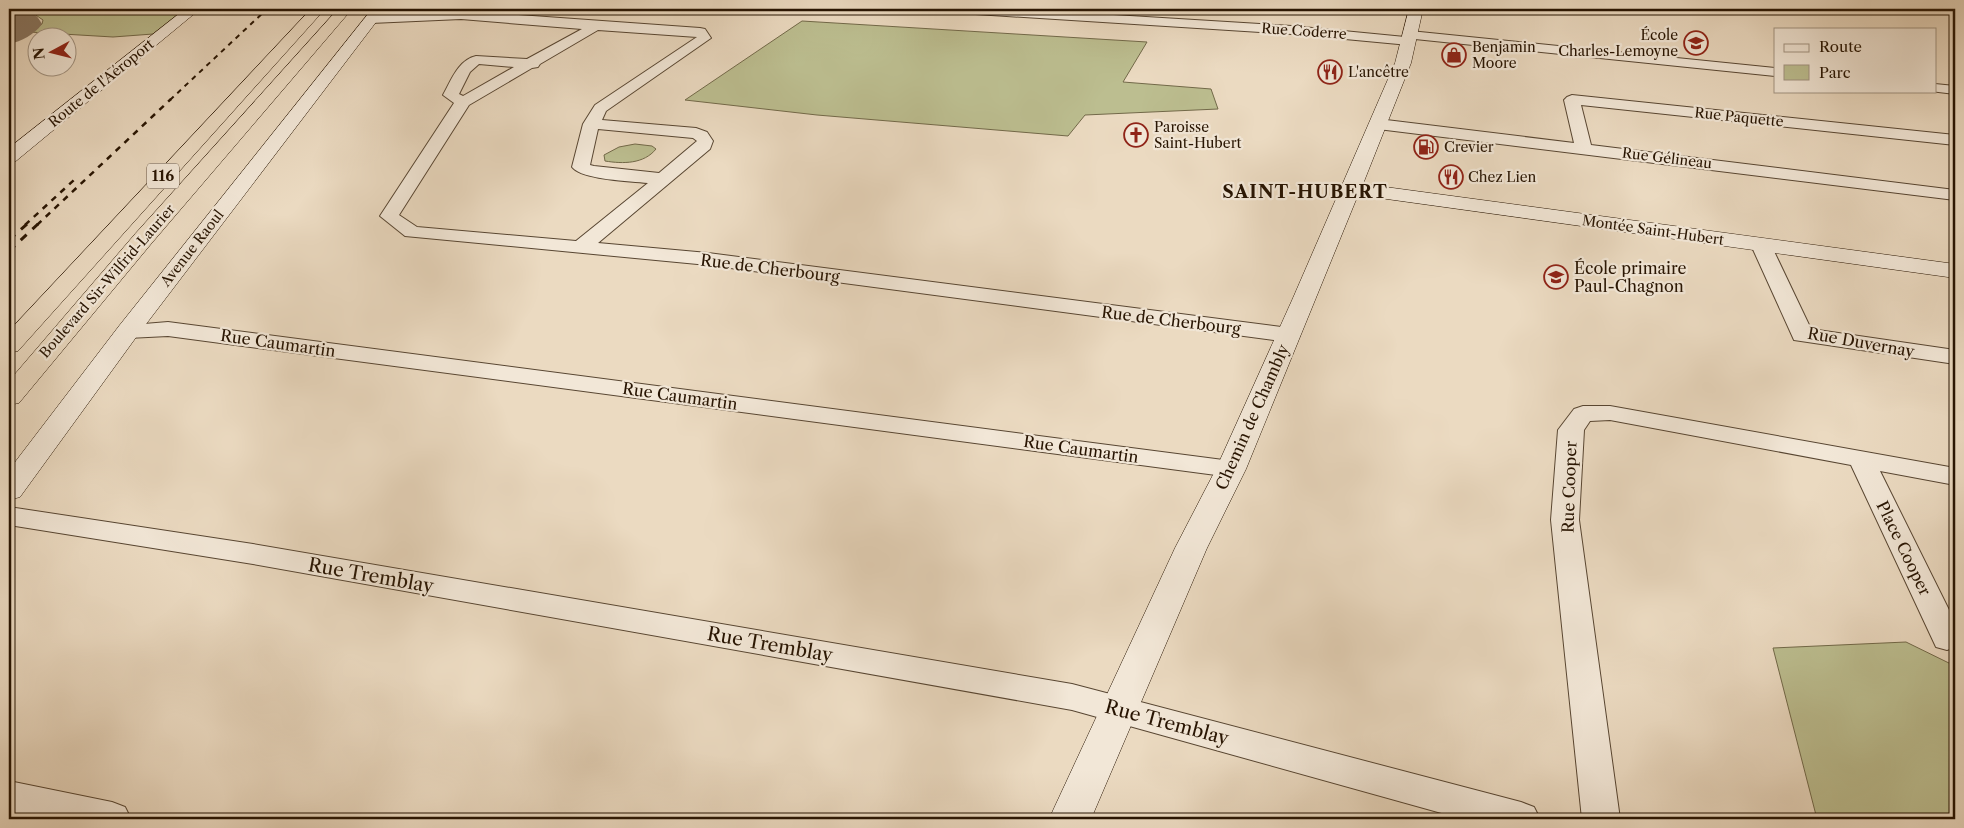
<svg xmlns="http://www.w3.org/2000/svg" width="1964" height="828" viewBox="0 0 1964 828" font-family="'Libre Caslon Text',serif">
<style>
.green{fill:#bcbe90;stroke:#726949}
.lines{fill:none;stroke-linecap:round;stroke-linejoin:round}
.taxiway{fill:#897762;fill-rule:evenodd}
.street-casing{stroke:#584632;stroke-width:2}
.secondary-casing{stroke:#271402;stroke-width:1}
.highway-casing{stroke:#271402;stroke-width:1}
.street{fill:#f2e7d7;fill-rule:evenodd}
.secondary{fill:#f2e7d7;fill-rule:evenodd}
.highway{fill:#ebdac1;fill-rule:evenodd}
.rail-far2{stroke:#271402;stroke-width:2;stroke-dasharray:5 5;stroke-linecap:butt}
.rail-far1{stroke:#271402;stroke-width:2.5;stroke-dasharray:6 6;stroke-linecap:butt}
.rail{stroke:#271402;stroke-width:3;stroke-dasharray:8 8;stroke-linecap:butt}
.labels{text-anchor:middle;stroke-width:4.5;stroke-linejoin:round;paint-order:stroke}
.far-street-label{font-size:14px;fill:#271402;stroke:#f2e7d7}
.far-poi-label{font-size:14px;fill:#271402;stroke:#f2e7d7;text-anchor:start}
.shield{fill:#f2e7d7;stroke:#645342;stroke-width:1}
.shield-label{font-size:15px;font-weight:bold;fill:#271402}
.street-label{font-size:16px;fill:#271402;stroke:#f2e7d7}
.poi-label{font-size:16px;fill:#271402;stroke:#f2e7d7;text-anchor:start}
.far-district-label{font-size:18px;font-weight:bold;letter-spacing:1px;fill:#271402;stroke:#f2e7d7}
.near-street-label{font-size:19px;fill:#271402;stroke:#f2e7d7}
</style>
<rect width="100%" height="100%" fill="#ebdac1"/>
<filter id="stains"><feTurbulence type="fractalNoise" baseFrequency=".004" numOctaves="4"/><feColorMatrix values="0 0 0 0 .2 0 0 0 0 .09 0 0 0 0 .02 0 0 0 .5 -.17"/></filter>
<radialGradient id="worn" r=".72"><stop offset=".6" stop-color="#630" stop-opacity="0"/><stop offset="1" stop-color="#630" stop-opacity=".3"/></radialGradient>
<!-- green -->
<g class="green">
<path d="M27 9H185L153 34 113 37 29 32 42 24 43 20Z"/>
<path d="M802 21 1147 42 1123 82 1211 89 1218 109 1085 115 1068 136 817 115 685 100Z"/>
<path d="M635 144 652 146 656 149C644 164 623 164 605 161L604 155 619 147Z"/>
<path d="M1906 642 1955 666V819H1817L1773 648Z"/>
</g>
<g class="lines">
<!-- taxiway -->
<path class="taxiway" d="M9 9C26 9 33 8 42 24 34 35 22 41 9 44Z"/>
<!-- street casing -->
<g class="street-casing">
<g id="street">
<path d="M954 9H1015L1292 26 1405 37V32L1410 31 1775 68V76L1415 39 1414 44 1409 45 1292 34 960 13Z"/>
<path d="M1555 9H1589L1590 10C1584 16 1561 15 1555 9Z"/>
<path d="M1925 9H1955V12L1931 13Z"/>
<path d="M461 11 700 28 705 29 711 38 606 111 602 120 696 128 707 132 713 141 710 149 598 243 708 253 1289 328 1297 330 1300 335 1297 340 1289 342 708 265 405 236 380 216 454 103 443 95C451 81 458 60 476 56L527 59 582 29 461 19 371 23 365 19 371 15ZM598 30 697 37 595 105 583 124 572 167C582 180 631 181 648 183L576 241 417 227 399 215 469 105 532 68 538 67 540 64ZM479 64 514 67 463 96 459 94 470 72ZM598 129 693 138 697 141 659 173 594 166 590 165Z"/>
<path d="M1935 84 1955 86V94L1930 91H1935Z"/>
<path d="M1572 95 1955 135V145L1581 105 1591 145 1955 190V200L1378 129 1372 127 1370 124 1372 121 1378 119 1574 143 1564 100 1567 97Z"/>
<path d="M1761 239 1768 241 1771 245 1811 329 1955 350V364L1794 340 1751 245 1754 241Z"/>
<path d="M168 322 1231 461 1240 463 1244 469 1240 475 1231 477 168 336 128 338 120 336 117 331 120 326Z"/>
<path d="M1583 406H1610L1955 468V485L1880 471 1955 622V647L1947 650 1936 647 1851 465 1610 420 1590 421 1584 430 1579 520 1620 819H1582L1551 520 1558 430 1574 409Z"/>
<path d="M9 507 253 544 1072 684 1521 802 1534 807 1540 819H1463L1072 710 253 564 9 525Z"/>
<path d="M9 781 112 802 125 807 131 819H37L9 813Z"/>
</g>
</g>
<!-- secondary casing -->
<g class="secondary-casing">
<g id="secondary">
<path d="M185 9H200L16 161 9 163V148Z"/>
<path d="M372 9H386L137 336 20 497 9 500V470L119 326Z"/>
<path d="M1409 9H1423L1411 63 1363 184 1955 264V278L1358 195 1246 469 1207 548 1091 819H1049L1175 548 1216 469 1293 298 1395 63Z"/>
</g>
</g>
<!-- highway casing -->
<g class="highway-casing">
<g id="highway">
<path d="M311 9H325L18 351 9 353V331Z"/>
<path d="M338 9H352L151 244 19 403 9 405V381L135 234Z"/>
</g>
</g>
<!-- street -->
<use href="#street" class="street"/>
<!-- secondary -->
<use href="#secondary" class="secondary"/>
<!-- highway -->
<use href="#highway" class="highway"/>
<!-- rail-far2 -->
<path class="rail-far2" d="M170 100 267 9"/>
<!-- rail-far1 -->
<g class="rail-far1">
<path d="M25 225 74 180"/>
<path d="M37 225 171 99"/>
</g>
<!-- rail -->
<g class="rail">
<path d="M9 240 27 224"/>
<path d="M9 251 38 224"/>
</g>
</g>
<!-- icons -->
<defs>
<g id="school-ring" transform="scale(1.25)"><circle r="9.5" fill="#f2e7d7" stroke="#8f2418" stroke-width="1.5"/><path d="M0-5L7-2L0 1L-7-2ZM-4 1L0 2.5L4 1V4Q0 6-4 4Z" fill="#8f2418"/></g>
<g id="shop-ring" transform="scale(1.25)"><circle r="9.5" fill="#f2e7d7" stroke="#8f2418" stroke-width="1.5"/><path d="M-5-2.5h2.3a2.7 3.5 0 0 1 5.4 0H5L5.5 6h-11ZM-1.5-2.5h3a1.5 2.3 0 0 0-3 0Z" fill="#8f2418"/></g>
<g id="restaurant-ring" transform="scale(1.25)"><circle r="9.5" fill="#f2e7d7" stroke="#8f2418" stroke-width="1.5"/><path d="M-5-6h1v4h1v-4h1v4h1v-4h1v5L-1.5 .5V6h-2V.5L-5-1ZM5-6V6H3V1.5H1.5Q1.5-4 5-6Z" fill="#8f2418"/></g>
<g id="church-ring" transform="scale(1.25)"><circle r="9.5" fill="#f2e7d7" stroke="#8f2418" stroke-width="1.5"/><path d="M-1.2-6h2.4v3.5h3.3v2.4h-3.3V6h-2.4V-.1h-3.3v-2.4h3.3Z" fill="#8f2418"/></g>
<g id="fuel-ring" transform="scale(1.25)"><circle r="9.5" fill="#f2e7d7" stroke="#8f2418" stroke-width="1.5"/><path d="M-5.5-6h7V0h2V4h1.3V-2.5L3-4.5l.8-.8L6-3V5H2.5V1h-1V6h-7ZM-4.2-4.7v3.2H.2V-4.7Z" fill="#8f2418"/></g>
</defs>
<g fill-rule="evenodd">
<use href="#school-ring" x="1696" y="43"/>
<use href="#shop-ring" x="1454" y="55"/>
<use href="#restaurant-ring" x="1330" y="72"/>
<use href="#church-ring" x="1136" y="135"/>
<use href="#fuel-ring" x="1426" y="147"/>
<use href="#restaurant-ring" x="1451" y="177"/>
<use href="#school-ring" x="1556" y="277"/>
</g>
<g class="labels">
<!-- far-street labels -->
<g class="far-street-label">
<text transform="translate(1304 31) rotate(4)" y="5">Rue Coderre</text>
<text transform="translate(101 83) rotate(-39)" y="5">Route de l'Aéroport</text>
<text transform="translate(1739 117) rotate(6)" y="5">Rue Paquette</text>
<text transform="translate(1667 158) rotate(7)" y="5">Rue Gélineau</text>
<text transform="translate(1653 230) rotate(8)" y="5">Montée Saint-Hubert</text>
<text transform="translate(192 248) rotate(-52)" y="5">Avenue Raoul</text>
<text transform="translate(107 281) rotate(-49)" y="5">Boulevard Sir-Wilfrid-Laurier</text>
</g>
<!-- far-poi labels -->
<g class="far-poi-label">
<text x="1678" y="40" text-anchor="end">École<tspan x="1678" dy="16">Charles-Lemoyne</tspan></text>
<text x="1472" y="52">Benjamin<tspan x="1472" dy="16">Moore</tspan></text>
<text x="1348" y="77">L'ancêtre</text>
<text x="1154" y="132">Paroisse<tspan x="1154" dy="16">Saint-Hubert</tspan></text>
<text x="1444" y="152">Crevier</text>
<text x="1468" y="182">Chez Lien</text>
</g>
<!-- shield labels -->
<rect class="shield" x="147" y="163.5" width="32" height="25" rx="4"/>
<g class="shield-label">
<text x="163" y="181">116</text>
</g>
<!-- street labels -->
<g class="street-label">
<text transform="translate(770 268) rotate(7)" y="6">Rue de Cherbourg</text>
<text transform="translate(1171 320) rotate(7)" y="6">Rue de Cherbourg</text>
<text transform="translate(1861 342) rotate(10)" y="6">Rue Duvernay</text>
<text transform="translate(278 343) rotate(8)" y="6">Rue Caumartin</text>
<text transform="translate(680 396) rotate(8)" y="6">Rue Caumartin</text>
<text transform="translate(1252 417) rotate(-66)" y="6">Chemin de Chambly</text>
<text transform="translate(1081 449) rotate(8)" y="6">Rue Caumartin</text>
<text transform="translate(1569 487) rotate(-88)" y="6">Rue Cooper</text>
<text transform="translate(1904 548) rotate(64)" y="6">Place Cooper</text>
</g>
<!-- poi labels -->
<g class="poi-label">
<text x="1574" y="274">École primaire<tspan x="1574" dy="18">Paul-Chagnon</tspan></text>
</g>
<!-- far-district labels -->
<g class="far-district-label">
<text x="1305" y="198">SAINT-HUBERT</text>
</g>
<!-- near-street labels -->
<g class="near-street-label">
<text transform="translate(371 575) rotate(10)" y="7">Rue Tremblay</text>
<text transform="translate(770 644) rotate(10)" y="7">Rue Tremblay</text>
<text transform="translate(1167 722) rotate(15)" y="7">Rue Tremblay</text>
</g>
</g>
<!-- margin -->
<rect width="1964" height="828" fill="none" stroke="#ebdac1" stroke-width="30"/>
<rect x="10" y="10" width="1944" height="808" fill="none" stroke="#271402" stroke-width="2.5"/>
<rect x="15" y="15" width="1934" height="798" fill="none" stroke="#271402"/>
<!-- legend -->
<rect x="1774" y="28" width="162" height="65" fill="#f2e7d7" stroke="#a19382"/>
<rect x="1784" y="44" width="25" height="8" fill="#f2e7d7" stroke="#a19382"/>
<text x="1819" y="52" font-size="15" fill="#271402">Route</text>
<rect x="1784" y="65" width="25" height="15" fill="#bcbe90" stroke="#a19382"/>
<text x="1819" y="78" font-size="15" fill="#271402">Parc</text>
<!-- north arrow -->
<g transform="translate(52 52) rotate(263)"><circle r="24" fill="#f2e7d7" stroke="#a19382"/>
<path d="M0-4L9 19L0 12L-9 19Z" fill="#8f2418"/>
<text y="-8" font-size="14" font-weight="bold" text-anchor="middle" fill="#271402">N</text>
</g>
<rect width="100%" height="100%" filter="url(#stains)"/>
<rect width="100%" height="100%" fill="url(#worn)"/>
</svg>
